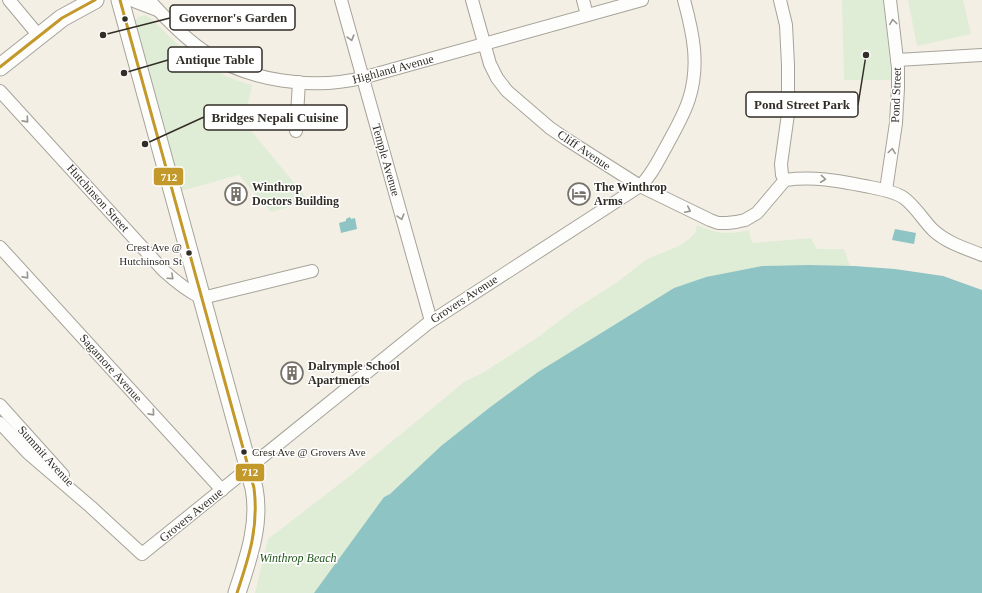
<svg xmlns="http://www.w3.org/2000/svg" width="982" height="593" viewBox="0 0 982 593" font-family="Georgia,serif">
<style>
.green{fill:#e0edd6}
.water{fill:#8ec4c4}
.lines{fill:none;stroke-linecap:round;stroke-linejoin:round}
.minor-casing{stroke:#a6a39a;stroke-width:14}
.secondary-casing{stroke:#a6a39a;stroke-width:19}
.minor{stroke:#fdfdfb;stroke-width:12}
.secondary{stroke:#fdfdfb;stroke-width:17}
.bus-1-casing{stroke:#fff;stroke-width:6}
.bus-1{stroke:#c2992a;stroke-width:3}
.oneway{stroke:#989691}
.bus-dot{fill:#322e27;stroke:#fff;stroke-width:1.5}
.labels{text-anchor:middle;stroke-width:3;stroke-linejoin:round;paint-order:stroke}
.bus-label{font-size:11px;fill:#322e27;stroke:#fff;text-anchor:end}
.street-label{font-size:12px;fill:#322e27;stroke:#fff}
.poi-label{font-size:12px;font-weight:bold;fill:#322e27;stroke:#fff;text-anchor:start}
.park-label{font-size:12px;font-style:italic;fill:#1f5518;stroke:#fff}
.leader{fill:none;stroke:#322e27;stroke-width:1.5}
.callout-dot{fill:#322e27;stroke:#fff;stroke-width:1.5}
.callout{fill:#fff;stroke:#322e27;stroke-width:1.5}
.callout-label{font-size:13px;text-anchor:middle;font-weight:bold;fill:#322e27}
.line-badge{stroke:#fff;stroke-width:1.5}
.badge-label{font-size:11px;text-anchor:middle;font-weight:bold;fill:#fff}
</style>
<rect width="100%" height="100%" fill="#f4efe4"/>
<!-- green -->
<g class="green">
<path d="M842 0H883L892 80H844Z"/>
<path d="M908 0H963L971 34 917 46Z"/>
<path d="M145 15C152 18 157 24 162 29 169 36 176 43 184 50 204 67 227 78 252 85L244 122 309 201 271 212 239 175 181 191 134 22 138 17Z"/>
<path d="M697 225C718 234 727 235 749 230L752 243 811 238 817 249H844L850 266 809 265 762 266 706 277 674 288 538 372 489 408 441 446 390 494 384 497 314 593H255L268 539 351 475 464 382 484 372 538 337 575 309 616 283 647 259 679 246 690 238 695 233Z"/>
</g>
<!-- water -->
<g class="water">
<path d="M350 217 351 219 355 218 357 229 341 233 339 223 346 221V219Z"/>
<path d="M895 229 916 233 914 244 892 240Z"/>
<path d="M809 265 854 266 895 269 943 276 982 290V593H314L384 497 390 494 441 446 489 408 538 372 674 288 706 277 762 266Z"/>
</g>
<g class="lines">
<!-- minor casing -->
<g class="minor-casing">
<g id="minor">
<path d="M9 0 39 36"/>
<path d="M131 0 157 10"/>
<path d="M149 0C166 19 185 39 207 53 249 81 313 90 362 78L642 0"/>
<path d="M341 0 431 321"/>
<path d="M472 0 490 64 497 78 507 91 550 128 566 139 640 186 710 220 718 223H727L736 222 745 220 757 213 785 180C816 176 839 181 870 187 880 189 896 192 904 198 916 207 923 220 933 230 947 243 965 248 982 255"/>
<path d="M583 0 587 15"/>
<path d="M780 0 786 25 788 65V114L781 164 782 175 785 180"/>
<path d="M897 60 982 55"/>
<path d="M0 91 163 270C175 281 187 291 202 298L312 271"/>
<path d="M296 131 299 82"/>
<path d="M886 190 896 123 898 88V68L890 0"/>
<path d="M0 247 222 490"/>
<path d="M0 405 63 475"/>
<path d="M0 423 28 453 91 507 142 554 427 324 640 186C652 175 659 159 667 145 675 130 684 115 689 99 700 65 693 33 684 0"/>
</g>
</g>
<!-- secondary casing -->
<g class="secondary-casing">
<g id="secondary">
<path d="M120 0 254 488C261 524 248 559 237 593"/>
<path d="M0 67 62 18 95 0"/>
</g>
</g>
<!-- minor -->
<use href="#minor" class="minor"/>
<!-- secondary -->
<use href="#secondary" class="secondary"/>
<!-- bus-1 casing -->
<g class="bus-1-casing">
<g id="bus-1">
<path d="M120 0 254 488C259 527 249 557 237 593"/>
<path d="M0 67 62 18 95 0"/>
</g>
</g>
<!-- bus-1 -->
<use href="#bus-1" class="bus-1"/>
</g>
<!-- one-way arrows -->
<defs><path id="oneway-chevron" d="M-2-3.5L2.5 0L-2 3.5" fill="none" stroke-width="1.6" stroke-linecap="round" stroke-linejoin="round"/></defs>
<g class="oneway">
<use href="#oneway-chevron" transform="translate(893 22) rotate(-97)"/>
<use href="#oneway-chevron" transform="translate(351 38) rotate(74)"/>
<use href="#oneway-chevron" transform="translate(26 120) rotate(48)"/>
<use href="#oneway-chevron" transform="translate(892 151) rotate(-82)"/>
<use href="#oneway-chevron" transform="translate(823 179) rotate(6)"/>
<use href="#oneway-chevron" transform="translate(688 210) rotate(26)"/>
<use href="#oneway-chevron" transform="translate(401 217) rotate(74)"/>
<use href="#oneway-chevron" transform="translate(26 276) rotate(48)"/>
<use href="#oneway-chevron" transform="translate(171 277) rotate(42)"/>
<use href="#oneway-chevron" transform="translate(152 413) rotate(48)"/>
</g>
<!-- icons -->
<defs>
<g id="building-ring" transform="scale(1.15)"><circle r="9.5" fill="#fff" stroke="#767269" stroke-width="1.5"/><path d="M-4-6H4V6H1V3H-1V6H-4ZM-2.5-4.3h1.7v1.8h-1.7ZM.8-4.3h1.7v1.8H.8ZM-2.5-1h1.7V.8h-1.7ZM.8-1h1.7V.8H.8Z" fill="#767269"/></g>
<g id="hotel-ring" transform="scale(1.15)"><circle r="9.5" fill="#fff" stroke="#767269" stroke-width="1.5"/><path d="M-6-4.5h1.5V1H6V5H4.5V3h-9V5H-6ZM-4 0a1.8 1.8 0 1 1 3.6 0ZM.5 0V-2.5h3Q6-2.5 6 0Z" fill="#767269"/></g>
</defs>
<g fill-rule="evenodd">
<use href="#building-ring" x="236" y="194"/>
<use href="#hotel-ring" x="579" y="194"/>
<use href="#building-ring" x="292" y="373"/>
</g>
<!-- markers -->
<g class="bus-dot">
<circle cx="125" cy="19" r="3.5"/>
<circle cx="189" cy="253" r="3.5"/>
<circle cx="244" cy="452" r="3.5"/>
</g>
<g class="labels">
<!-- bus labels -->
<g class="bus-label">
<text x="182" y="251">Crest Ave @<tspan x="182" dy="14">Hutchinson St</tspan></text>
<text x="252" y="456" text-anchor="start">Crest Ave @ Grovers Ave</text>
</g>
<!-- street labels -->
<g class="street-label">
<text transform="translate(393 69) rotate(-15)" y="4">Highland Avenue</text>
<text transform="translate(896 95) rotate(-88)" y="4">Pond Street</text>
<text transform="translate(584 150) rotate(34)" y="4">Cliff Avenue</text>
<text transform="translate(386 160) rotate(74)" y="4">Temple Avenue</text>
<text transform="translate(98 198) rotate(48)" y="4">Hutchinson Street</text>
<text transform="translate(464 299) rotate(-33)" y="4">Grovers Avenue</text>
<text transform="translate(111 368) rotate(48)" y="4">Sagamore Avenue</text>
<text transform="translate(46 456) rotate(48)" y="4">Summit Avenue</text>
<text transform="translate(191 515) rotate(-39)" y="4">Grovers Avenue</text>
</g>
<!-- poi labels -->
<g class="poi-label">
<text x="252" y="191">Winthrop<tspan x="252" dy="14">Doctors Building</tspan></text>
<text x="594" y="191">The Winthrop<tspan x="594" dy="14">Arms</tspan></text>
<text x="308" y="370">Dalrymple School<tspan x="308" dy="14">Apartments</tspan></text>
</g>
<!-- park labels -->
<g class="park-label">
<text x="298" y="562">Winthrop Beach</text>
</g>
</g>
<!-- callouts -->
<path class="leader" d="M103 35L170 18M124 73L168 60M866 55L858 105M145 144L204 117"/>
<g class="callout-dot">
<circle cx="103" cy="35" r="4"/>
<circle cx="124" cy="73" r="4"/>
<circle cx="866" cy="55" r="4"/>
<circle cx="145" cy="144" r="4"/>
</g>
<g class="callout">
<rect x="170" y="5" width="125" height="25" rx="4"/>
<rect x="168" y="47" width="94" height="25" rx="4"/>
<rect x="746" y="92" width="112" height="25" rx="4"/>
<rect x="204" y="105" width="143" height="25" rx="4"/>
</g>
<g class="callout-label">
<text x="233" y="22">Governor's Garden</text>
<text x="215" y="64">Antique Table</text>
<text x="802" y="109">Pond Street Park</text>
<text x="275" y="122">Bridges Nepali Cuisine</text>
</g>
<g class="line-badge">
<rect x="153" y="167" width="31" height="19" rx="4" fill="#c2992a"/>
<rect x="235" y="463" width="30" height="19" rx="4" fill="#c2992a"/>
</g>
<g class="badge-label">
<text x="169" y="181">712</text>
<text x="250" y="476">712</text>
</g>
</svg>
